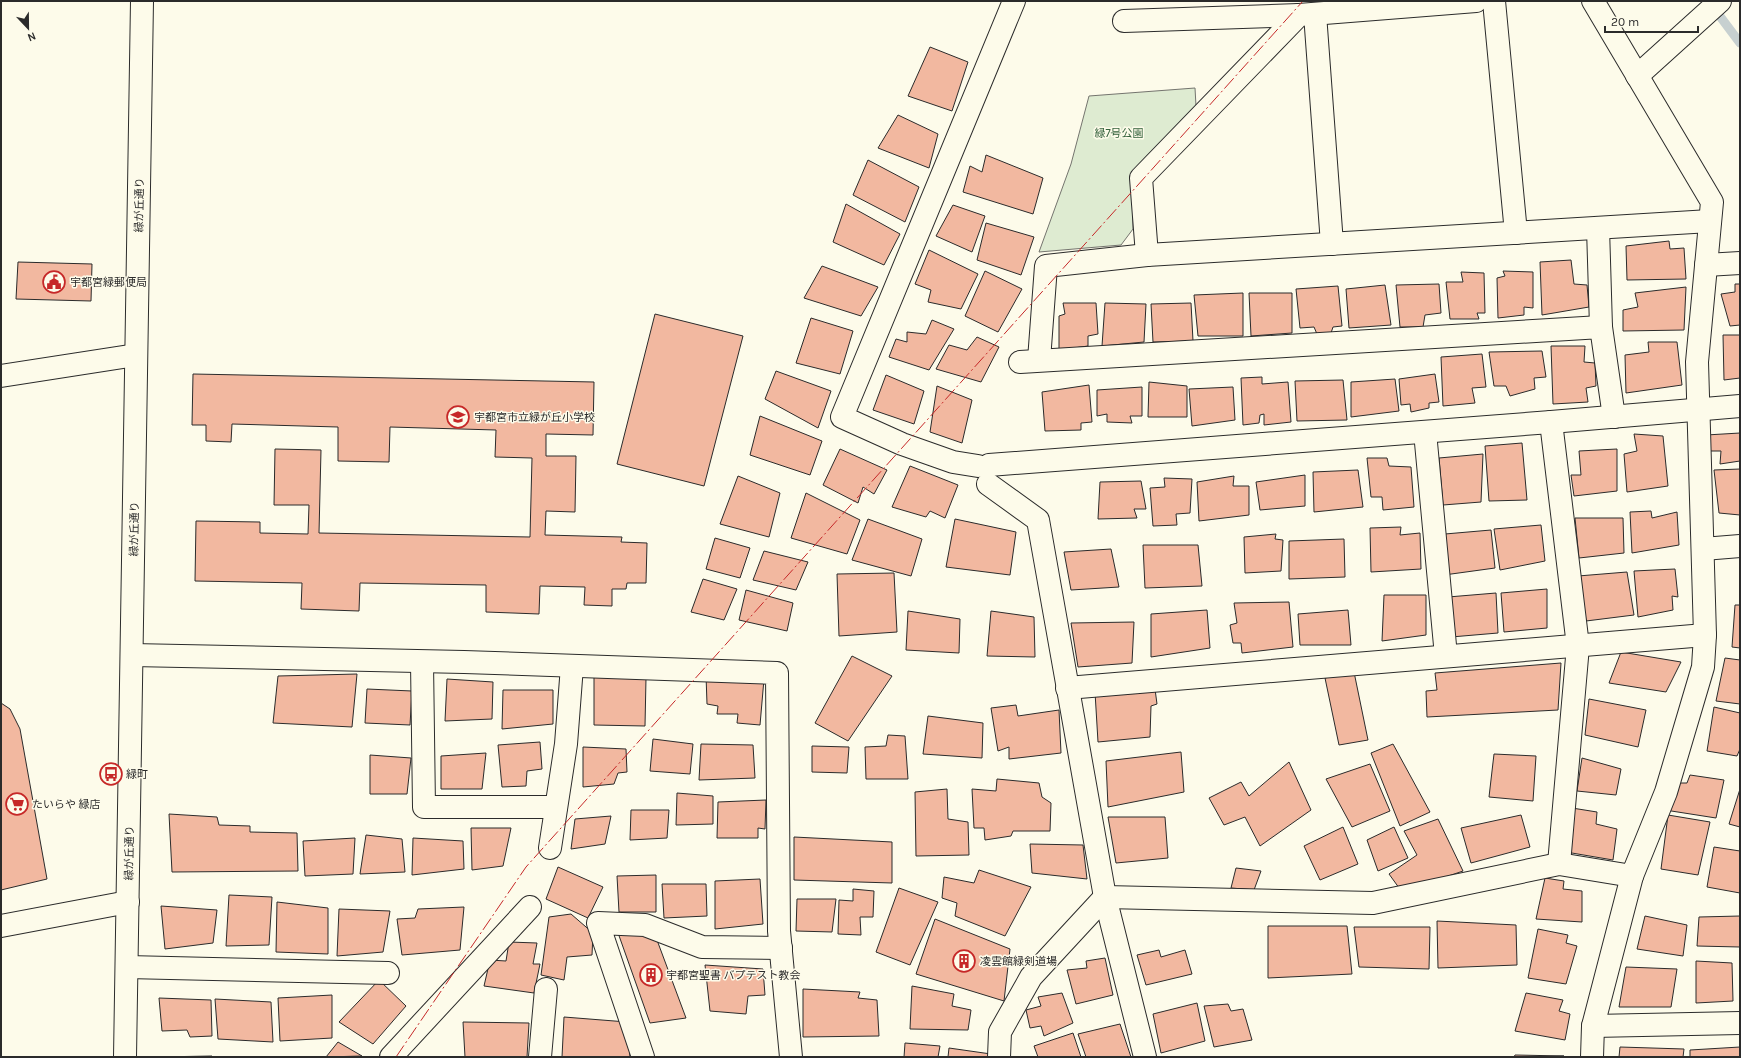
<svg xmlns="http://www.w3.org/2000/svg" width="1741" height="1058" viewBox="0 0 1741 1058" font-family="Karla,'Noto Sans JP',sans-serif">
<style>
.green{fill:#deebd1;stroke:#74746e}
.lines{fill:none;stroke-linecap:round;stroke-linejoin:round}
.stream{stroke:#c7d0d0;stroke-width:9}
.building{fill:#f2b8a0;stroke:#2b2b2b}
.minor-casing{stroke:#2b2b2b;stroke-width:24}
.minor{stroke:#fdfbea;stroke-width:22}
.power{stroke:#c62828;stroke-width:1;stroke-dasharray:14 3 2 3;stroke-linecap:butt}
.labels{text-anchor:middle;stroke-width:3;stroke-linejoin:round;paint-order:stroke}
.park-label{font-size:11px;fill:#34623c;stroke:#fdfbea}
.street-label{font-size:11px;fill:#2b2b2b;stroke:#fdfbea}
.poi-label{font-size:11px;fill:#2b2b2b;stroke:#fdfbea;text-anchor:start}
</style>
<rect width="100%" height="100%" fill="#fdfbea"/>
<!-- green -->
<path class="green" d="M1195 88 1196 106 1132 177 1133 229 1121 245 1039 252 1071 164 1089 96Z"/>
<g class="lines">
<!-- stream -->
<path class="stream" d="M1713 7 1740 43"/>
</g>
<!-- building -->
<g class="building">
<path d="M930 47 968 62 952 111 908 96Z"/>
<path d="M898 115 938 134 929 168 878 148Z"/>
<path d="M986 155 1043 178 1033 214 963 192 970 166 982 172Z"/>
<path d="M868 160 919 187 905 222 853 195Z"/>
<path d="M846 204 900 234 884 265 833 242Z"/>
<path d="M953 205 985 216 972 252 936 236Z"/>
<path d="M986 223 1034 237 1021 275 977 260Z"/>
<path d="M1669 241 1670 249 1684 248 1686 279 1627 280 1626 246Z"/>
<path d="M929 250 978 274 961 309 928 302 931 290 915 284Z"/>
<path d="M1571 260 1574 284 1587 285 1589 307 1542 315 1540 262Z"/>
<path d="M18 262 92 264 91 301 16 299Z"/>
<path d="M822 266 878 287 861 316 804 298Z"/>
<path d="M985 271 1022 289 998 332 965 316Z"/>
<path d="M1503 271 1533 272V308L1524 307V315L1498 318 1497 278 1505 276Z"/>
<path d="M1461 272 1484 273 1485 313H1477L1479 319H1450L1446 282H1463Z"/>
<path d="M1439 284 1441 313 1425 315 1423 327H1400L1396 285Z"/>
<path d="M1735 284H1740V325L1730 326 1721 294 1735 292Z"/>
<path d="M1385 285 1391 325 1349 328 1346 289Z"/>
<path d="M1338 286 1342 326 1333 327 1331 333 1317 334 1314 327 1300 328 1296 289Z"/>
<path d="M1686 287 1684 330 1623 331V310L1638 307 1635 293Z"/>
<path d="M1243 293V336H1198L1194 295Z"/>
<path d="M1249 293H1292V333L1251 336Z"/>
<path d="M1063 303H1096L1098 334 1088 336V346L1059 350V316L1065 314Z"/>
<path d="M1105 303 1146 304 1144 342 1102 346Z"/>
<path d="M1191 303 1193 341 1153 342 1151 304Z"/>
<path d="M655 314 743 336 704 486 617 464Z"/>
<path d="M811 318 853 331 840 374 796 363Z"/>
<path d="M932 320 954 329 929 370 889 357 896 339 907 342V332L926 334Z"/>
<path d="M1723 335H1740V378L1724 380Z"/>
<path d="M977 337 999 347 981 382 936 369 949 345 967 350Z"/>
<path d="M1648 342H1677L1682 385 1626 393 1625 355 1649 352Z"/>
<path d="M1551 346H1585L1584 362 1595 363 1596 386 1586 388 1588 402 1553 404Z"/>
<path d="M1542 351 1546 377 1534 378 1535 389 1510 396 1506 386H1494L1489 352Z"/>
<path d="M1482 354 1486 387 1472 388 1475 403 1443 406 1441 357Z"/>
<path d="M776 371 831 391 818 428 765 399Z"/>
<path d="M193 374 594 382 593 435 546 434V456H576L575 512 546 511 545 535 622 537 621 542 647 543 646 583H627L626 589H612V606L584 605 585 587 540 586 539 614 486 612V585L360 583 359 611 301 609 302 583 195 581 196 521 260 522V533L308 534 309 505H274L275 449 321 450 319 533 530 537 532 458 495 457 496 430 390 427 389 462 338 461V427L232 424 231 442 206 441V425H192Z"/>
<path d="M1435 374 1439 402 1429 403V408L1411 412 1410 404 1401 405 1399 379Z"/>
<path d="M886 375 924 391 914 424 873 410Z"/>
<path d="M1262 377V384L1288 382 1291 422 1264 425V414L1260 415 1259 423 1243 425 1241 378Z"/>
<path d="M1395 379 1399 411 1351 417V382Z"/>
<path d="M1343 380 1347 420 1297 421 1295 381Z"/>
<path d="M1149 382 1187 386V417H1148Z"/>
<path d="M1089 385 1092 422 1081 423V430L1045 431 1042 392Z"/>
<path d="M937 386 972 400 962 443 930 432Z"/>
<path d="M1142 387V416H1130L1132 423 1107 422V414L1097 416V390Z"/>
<path d="M1233 387 1235 420 1192 426 1189 389Z"/>
<path d="M760 416 822 441 810 475 750 455Z"/>
<path d="M1740 433V461L1720 464 1721 451H1706V435Z"/>
<path d="M1634 434 1663 436 1668 486 1627 492 1624 454 1637 451Z"/>
<path d="M1522 443 1527 500 1489 501 1485 446Z"/>
<path d="M840 449 887 470 874 494 863 487 858 503 823 485Z"/>
<path d="M1617 449V491L1574 496 1571 475H1581L1579 451Z"/>
<path d="M1483 454 1481 502 1443 505 1439 458Z"/>
<path d="M1367 458H1387L1389 466 1411 467 1414 507 1383 510 1382 497H1371Z"/>
<path d="M910 466 958 485 945 518 930 511 926 517 892 507Z"/>
<path d="M1740 469V515L1719 513 1714 470Z"/>
<path d="M1358 470 1363 507 1314 512 1313 472Z"/>
<path d="M1305 475V506L1260 510 1256 482Z"/>
<path d="M738 476 780 493 769 537 720 524Z"/>
<path d="M1234 476 1233 486H1249V515L1199 521 1197 482Z"/>
<path d="M1164 478 1192 479 1190 513 1176 514 1177 525 1153 526 1150 488 1165 487Z"/>
<path d="M1141 481 1146 509H1134L1137 518 1098 519 1100 482Z"/>
<path d="M806 493 860 520 847 554 791 538Z"/>
<path d="M1651 511 1652 518 1677 512 1679 545 1632 553 1630 512Z"/>
<path d="M1575 518H1623L1624 553 1579 558Z"/>
<path d="M868 519 922 539 911 576 852 560Z"/>
<path d="M955 519 1016 532 1010 575 946 567Z"/>
<path d="M1541 525 1545 561 1500 570 1494 529Z"/>
<path d="M1401 527 1400 535 1420 533 1421 569 1371 572 1370 528Z"/>
<path d="M1491 530 1495 568 1444 575 1445 534Z"/>
<path d="M1276 534 1275 539 1283 540 1281 571 1245 573 1244 537Z"/>
<path d="M715 538 750 548 740 578 706 569Z"/>
<path d="M1344 539 1345 577 1289 579V541Z"/>
<path d="M1143 545H1198L1202 586 1145 588Z"/>
<path d="M1111 549 1119 587 1071 590 1064 552Z"/>
<path d="M764 551 808 562 796 590 753 580Z"/>
<path d="M1675 569 1678 597 1672 596 1673 610 1638 617 1634 571Z"/>
<path d="M1627 572 1634 615 1586 621 1578 576Z"/>
<path d="M894 573 897 632 839 636 837 574Z"/>
<path d="M703 579 737 589 724 620 691 612Z"/>
<path d="M1547 589V628L1504 632 1501 593Z"/>
<path d="M746 590 793 603 787 631 739 620Z"/>
<path d="M1496 593 1498 633 1451 637 1448 597Z"/>
<path d="M1384 595H1426V635L1382 641Z"/>
<path d="M1289 602 1293 647 1242 653 1241 643H1233L1230 625 1237 623 1234 603Z"/>
<path d="M1735 605H1740V648L1732 647Z"/>
<path d="M1207 610 1210 648 1151 657V614Z"/>
<path d="M1348 610 1351 645H1300L1298 614Z"/>
<path d="M908 611 960 619 959 653 906 650Z"/>
<path d="M991 611 1034 617 1035 657 987 656Z"/>
<path d="M1134 622 1132 663 1078 667 1071 623Z"/>
<path d="M1621 652 1681 662 1666 692 1609 683Z"/>
<path d="M852 656 892 676 848 741 815 723Z"/>
<path d="M1725 658 1740 660V704L1716 701Z"/>
<path d="M1561 663 1558 710 1427 717 1426 691 1437 690 1435 673Z"/>
<path d="M1354 672 1368 740 1339 745 1325 678Z"/>
<path d="M357 674 352 727 273 723 278 676Z"/>
<path d="M594 674 646 678 645 726 594 725Z"/>
<path d="M706 675 764 679 760 725 737 723 738 714H717L718 706 707 704Z"/>
<path d="M447 679 493 682 492 719 445 721Z"/>
<path d="M367 689 412 691 410 725 365 723Z"/>
<path d="M1155 689 1157 704 1151 706 1150 737 1098 742 1095 692Z"/>
<path d="M503 690H553V724L502 729Z"/>
<path d="M1589 699 1646 710 1638 747 1585 735Z"/>
<path d="M1 703 10 709 20 729 47 879 1 890Z"/>
<path d="M1016 705 1018 716 1059 710 1061 753 1009 759V747L998 751 991 708Z"/>
<path d="M1714 707 1740 713V749L1737 756 1707 751Z"/>
<path d="M928 716 983 723 982 758 923 754Z"/>
<path d="M888 735 905 736 908 779H866L865 747 886 746Z"/>
<path d="M653 739 693 744 690 774 650 771Z"/>
<path d="M540 742 542 769 527 771 526 786 502 787 498 745Z"/>
<path d="M701 744 753 745 755 778 699 780Z"/>
<path d="M1393 744 1430 812 1400 826 1371 753Z"/>
<path d="M812 746 849 747 847 773 812 772Z"/>
<path d="M583 747 626 749 627 772 618 773 614 784 583 787Z"/>
<path d="M1181 752 1184 792 1108 807 1106 761Z"/>
<path d="M486 753 482 789H441V756Z"/>
<path d="M1494 754 1536 756 1533 801 1489 797Z"/>
<path d="M370 755 411 758 407 794H370Z"/>
<path d="M1582 758 1621 769 1616 795 1577 791Z"/>
<path d="M1289 762 1311 810 1260 846 1245 817 1224 825 1209 798 1241 782 1249 796Z"/>
<path d="M1370 764 1390 811 1352 827 1326 779Z"/>
<path d="M1690 775 1724 780 1716 818 1665 810 1673 783H1687Z"/>
<path d="M997 779 1039 783 1042 797 1051 803 1050 831H1013L1011 836 985 840 984 828H974L972 789 996 791Z"/>
<path d="M947 789 948 819 968 822 969 855 916 856 915 792Z"/>
<path d="M1740 789V827L1729 824Z"/>
<path d="M677 793 713 796V824L676 825Z"/>
<path d="M766 800 765 829 758 828V838H717L718 802Z"/>
<path d="M1572 808 1597 812 1596 824 1617 829 1613 860 1566 852Z"/>
<path d="M631 810H669L667 838 630 840Z"/>
<path d="M169 814 217 817 219 825 250 826V832L297 833 298 871 172 872Z"/>
<path d="M1521 815 1530 847 1471 863 1461 828Z"/>
<path d="M1668 815 1710 822 1698 875 1661 869Z"/>
<path d="M611 816 605 844 571 849 575 819Z"/>
<path d="M1108 817H1165L1168 858 1116 863Z"/>
<path d="M1438 819 1463 871 1402 892 1389 874 1417 855 1404 831Z"/>
<path d="M1343 827 1358 864 1320 880 1304 846Z"/>
<path d="M1394 827 1408 858 1378 871 1367 840Z"/>
<path d="M471 828H511L503 866 472 870Z"/>
<path d="M366 835 402 839 405 872 360 874Z"/>
<path d="M794 837 892 842V883L794 880Z"/>
<path d="M355 838 353 874 305 876 303 841Z"/>
<path d="M413 838 463 841 464 869 412 875Z"/>
<path d="M1030 844 1083 845 1087 879 1032 873Z"/>
<path d="M1714 847 1740 851V893L1707 887Z"/>
<path d="M558 867 603 887 588 918 546 899Z"/>
<path d="M1236 868 1261 871 1254 890 1231 888Z"/>
<path d="M979 870 1031 887 1005 936 955 916 957 903 942 898 944 877 974 883Z"/>
<path d="M656 875V912H619L617 876Z"/>
<path d="M1545 878 1564 881 1563 889 1582 891V922L1536 919Z"/>
<path d="M760 879 763 924 715 929V881Z"/>
<path d="M662 884H706L707 916 664 918Z"/>
<path d="M899 888 938 902 910 965 876 952Z"/>
<path d="M853 889 874 891 873 917H860L861 935 838 934 839 900 853 901Z"/>
<path d="M229 895 272 897 269 945 226 946Z"/>
<path d="M797 899H836L832 932 796 931Z"/>
<path d="M277 902 328 908V954L276 952Z"/>
<path d="M161 906 217 910 213 943 165 949Z"/>
<path d="M464 907 460 950 402 955 397 919 415 918 418 909Z"/>
<path d="M339 909 390 911 383 952 337 956Z"/>
<path d="M571 914 593 933 592 955 567 957 564 980 541 975 549 917Z"/>
<path d="M1645 916 1687 925 1683 956 1637 949Z"/>
<path d="M1740 916V947L1697 946 1699 917Z"/>
<path d="M935 919 1010 949 1004 1001 916 974Z"/>
<path d="M1437 921 1516 925 1517 965 1438 968Z"/>
<path d="M1268 926H1347L1352 974 1268 978Z"/>
<path d="M1354 927H1430L1429 969 1359 967Z"/>
<path d="M1538 929 1568 935 1566 943 1577 946 1566 984 1528 978Z"/>
<path d="M617 930 654 932 686 1018 650 1023Z"/>
<path d="M509 942 537 943 533 964H540L534 993 484 986 490 960 506 961Z"/>
<path d="M1159 950 1161 957 1185 950 1192 974 1146 985 1137 955Z"/>
<path d="M1105 958 1113 995 1076 1004 1067 970 1087 968 1086 961Z"/>
<path d="M1696 961 1732 963 1733 1001 1696 1003Z"/>
<path d="M705 965 763 969 765 995 748 996 746 1014 710 1011Z"/>
<path d="M1626 967 1677 969 1671 1007H1619Z"/>
<path d="M379 980 406 1006 373 1044 339 1022Z"/>
<path d="M912 986 954 994 952 1006 971 1010 968 1030 910 1029Z"/>
<path d="M803 989 860 992 858 998 877 1000 879 1036 803 1037Z"/>
<path d="M1062 993 1073 1023 1044 1036 1041 1026 1030 1028 1026 1010 1041 1006 1038 997Z"/>
<path d="M1526 993 1563 1000 1559 1011 1570 1014 1565 1040 1515 1031Z"/>
<path d="M332 995V1038L280 1041 278 998Z"/>
<path d="M159 998 211 1000 212 1036 190 1037 187 1030 162 1031Z"/>
<path d="M215 999 271 1002 273 1042 218 1039Z"/>
<path d="M1197 1003 1205 1041 1161 1053 1153 1014Z"/>
<path d="M1228 1004 1231 1011 1243 1009 1252 1040 1214 1047 1204 1006Z"/>
<path d="M564 1017 627 1022 630 1057H562Z"/>
<path d="M463 1022 529 1023 527 1057H465Z"/>
<path d="M1120 1024 1131 1057H1086L1078 1034Z"/>
<path d="M1073 1033 1081 1057H1038L1034 1046Z"/>
<path d="M338 1042 362 1056 326 1057Z"/>
<path d="M905 1043 940 1046 938 1057H904Z"/>
<path d="M1620 1047 1684 1049 1683 1057H1619Z"/>
<path d="M1740 1047V1057H1690V1050Z"/>
<path d="M949 1048 991 1054V1057H948Z"/>
<path d="M1515 1055 1564 1056 1514 1057Z"/>
<path d="M212 1056V1057H157Z"/>
</g>
<g class="lines">
<!-- minor casing -->
<g class="minor-casing">
<g id="minor">
<path d="M1494 1 1516 233"/>
<path d="M1315 14 1332 244"/>
<path d="M1124 21 1299 15"/>
<path d="M1637 76 1720 1"/>
<path d="M1598 228 1601 327"/>
<path d="M1147 255 1141 178 1299 15 1476 1"/>
<path d="M1706 265 1740 263"/>
<path d="M1039 360 1046 266 1147 255 1710 221"/>
<path d="M1020 362 1601 327 1614 417"/>
<path d="M1 376 136 355"/>
<path d="M1551 422 1578 646 1559 864"/>
<path d="M1425 432 1446 656"/>
<path d="M989 465 1551 422 1740 406"/>
<path d="M978 466 953 462 902 444 842 417 1014 1"/>
<path d="M988 484 1038 520 1105 897 1145 1057"/>
<path d="M1703 549 1740 546"/>
<path d="M132 655 464 662 777 673 779 931 791 1057"/>
<path d="M422 662 424 807H556"/>
<path d="M1067 688 1705 635"/>
<path d="M550 848 566 744 572 666"/>
<path d="M1 926 128 902"/>
<path d="M127 967 388 973"/>
<path d="M1593 1026 1740 1023"/>
<path d="M125 1057 142 1"/>
<path d="M391 1057 530 907"/>
<path d="M540 1057 546 989"/>
<path d="M643 1057 598 923 645 925 702 947 781 948"/>
<path d="M999 1057 1000 1032 1031 977 1105 897 1373 903 1559 864 1632 876 1666 792 1703 667 1705 635 1697 362 1712 202 1593 1"/>
<path d="M1592 1057 1593 1026 1632 876"/>
</g>
</g>
<!-- minor -->
<use href="#minor" class="minor"/>
<!-- power -->
<path class="power" d="M396 1057 526 867 1303 1"/>
</g>
<!-- icons -->
<defs>
<g id="civic-ring" transform="scale(1.15)"><circle r="9.5" fill="#fdfbea" stroke="#c62828" stroke-width="1.5"/><path d="M-.6-6.5H3V-4.5H.6V-3L4-1V1h2V6H-6V1h2V-1L-.6-3ZM-1.2 2.5V6h2.4V2.5Z" fill="#c62828"/></g>
<g id="school-ring" transform="scale(1.15)"><circle r="9.5" fill="#fdfbea" stroke="#c62828" stroke-width="1.5"/><path d="M0-5L7-2L0 1L-7-2ZM-4 1L0 2.5L4 1V4Q0 6-4 4Z" fill="#c62828"/></g>
<g id="bus-ring" transform="scale(1.15)"><circle r="9.5" fill="#fdfbea" stroke="#c62828" stroke-width="1.5"/><path d="M-5-6H5V4H4V6H2V4H-2V6H-4V4H-5ZM-3.5-4V0h7V-4ZM-3.5 1.2v1.5H-2V1.2ZM2 1.2v1.5H3.5V1.2Z" fill="#c62828"/></g>
<g id="supermarket-ring" transform="scale(1.15)"><circle r="9.5" fill="#fdfbea" stroke="#c62828" stroke-width="1.5"/><path d="M-6-5.5h2.5l.6 2H6L4.5 2H-2.5L-4.4-4H-6ZM-1.5 3.2a1.3 1.3 0 1 0 .1 0ZM3 3.2a1.3 1.3 0 1 0 .1 0Z" fill="#c62828"/></g>
<g id="building-ring" transform="scale(1.15)"><circle r="9.5" fill="#fdfbea" stroke="#c62828" stroke-width="1.5"/><path d="M-4-6H4V6H1V3H-1V6H-4ZM-2.5-4.3h1.7v1.8h-1.7ZM.8-4.3h1.7v1.8H.8ZM-2.5-1h1.7V.8h-1.7ZM.8-1h1.7V.8H.8Z" fill="#c62828"/></g>
</defs>
<g fill-rule="evenodd">
<use href="#civic-ring" x="54" y="282"/>
<use href="#school-ring" x="458" y="417"/>
<use href="#bus-ring" x="111" y="774"/>
<use href="#supermarket-ring" x="17" y="804"/>
<use href="#building-ring" x="964" y="961"/>
<use href="#building-ring" x="651" y="975"/>
</g>
<g class="labels">
<!-- park labels -->
<g class="park-label">
<text x="1119" y="137">緑7号公園</text>
</g>
<!-- street labels -->
<g class="street-label">
<text transform="translate(139 205) rotate(-89)" y="4">緑が丘通り</text>
<text transform="translate(134 529) rotate(-89)" y="4">緑が丘通り</text>
<text transform="translate(129 853) rotate(-89)" y="4">緑が丘通り</text>
</g>
<!-- poi labels -->
<g class="poi-label">
<text x="70" y="286">宇都宮緑郵便局</text>
<text x="474" y="421">宇都宮市立緑が丘小学校</text>
<text x="126" y="778">緑町</text>
<text x="32" y="808">たいらや 緑店</text>
<text x="980" y="965">凌雲館緑剣道場</text>
<text x="666" y="979">宇都宮聖書 バプテスト教会</text>
</g>
</g>
<!-- border -->
<rect width="1741" height="1058" fill="none" stroke="#2b2b2b" stroke-width="4"/>
<!-- north arrow -->
<g transform="translate(28 28) rotate(158)" stroke="#fdfbea" stroke-width="3" paint-order="stroke">
<path d="M0-3L7 15L0 10L-7 15Z" fill="#2b2b2b"/>
<text y="-6" font-size="11" font-weight="bold" text-anchor="middle" fill="#2b2b2b">N</text>
</g>
<!-- scale -->
<path d="M1605 26v6h93v-6" fill="none" stroke="#2b2b2b" stroke-width="2"/>
<text x="1611" y="26" font-size="12" fill="#2b2b2b" stroke="#fdfbea" stroke-width="3" paint-order="stroke">20 m</text>
</svg>
